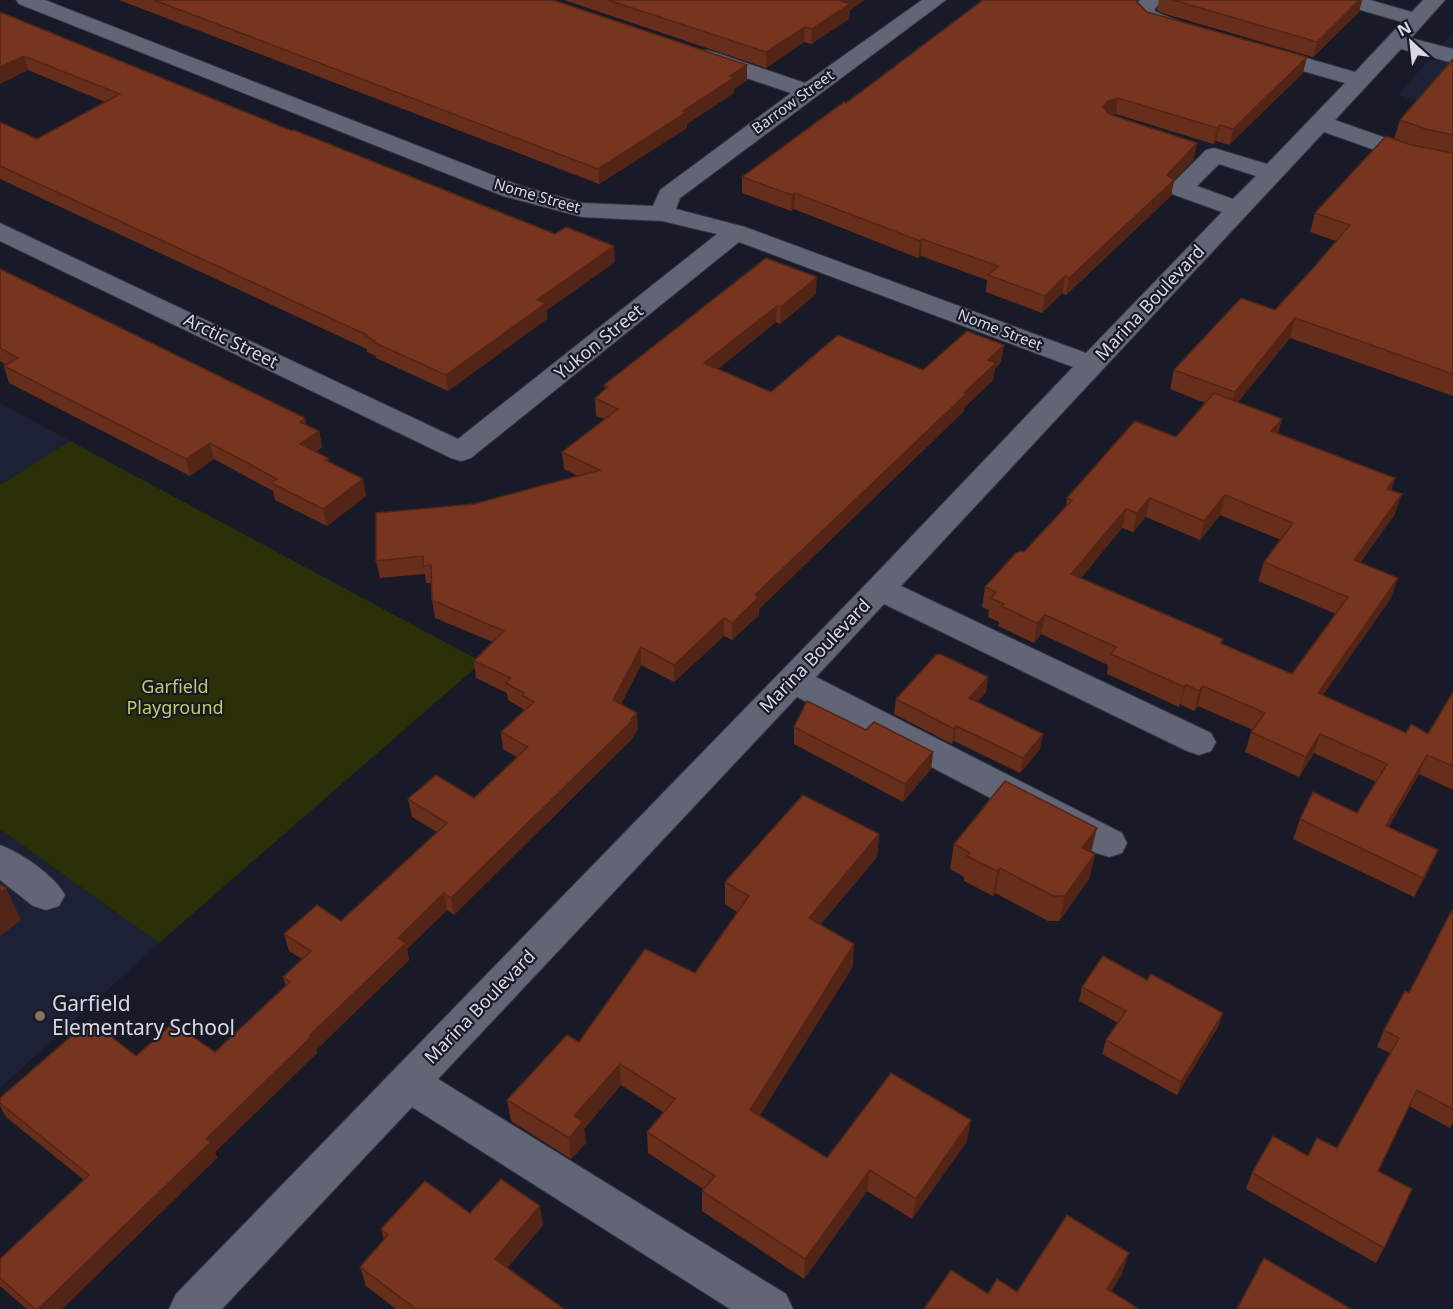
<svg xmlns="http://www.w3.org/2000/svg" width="1453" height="1309" viewBox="0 0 1453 1309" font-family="'Noto Sans',sans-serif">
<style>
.built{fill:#1d2135}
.green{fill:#2c3008}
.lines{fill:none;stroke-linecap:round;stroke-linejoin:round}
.minor-casing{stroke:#32343f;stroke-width:2}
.minor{fill:#616576;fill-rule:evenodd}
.wall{fill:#662e1b;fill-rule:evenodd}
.shaded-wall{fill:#532516}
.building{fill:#77351f;stroke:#532516;stroke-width:1.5;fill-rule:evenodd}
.education-dot{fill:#8d6e63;stroke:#181a28;stroke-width:2}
.labels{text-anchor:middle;stroke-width:4.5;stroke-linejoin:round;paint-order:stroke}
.far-street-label{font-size:15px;fill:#d7d9e3;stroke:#181a28}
.street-label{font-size:18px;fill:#d7d9e3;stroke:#181a28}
.park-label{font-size:18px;fill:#bfcd66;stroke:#181a28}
.near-poi-label{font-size:21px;fill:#d7d9e3;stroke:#181a28;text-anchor:start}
</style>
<rect width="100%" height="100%" fill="#181a28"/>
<!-- built -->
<g class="built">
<path d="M1453 32V110L1398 95Z"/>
<path d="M0 403 70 441 0 485Z"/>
<path d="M0 829 159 943 0 1088Z"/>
</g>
<!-- green -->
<path class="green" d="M70 441 482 662 159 943 0 829V485Z"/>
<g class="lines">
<!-- minor casing -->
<g class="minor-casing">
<g id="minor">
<path d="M16 0H45L521 186 583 203 653 206 660 190 791 93 698 62 695 57 698 52 706 50 714 52 805 83 922 0H946L680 198 676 209 745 227 1086 353 1222 212 1172 194 1169 189 1172 184 1206 150 1214 148 1267 164 1345 83 1253 57 1250 52 1253 47 1261 45 1355 72 1402 22 1340 4 1337 0H1370L1412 12 1423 0H1445L1411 38 1453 49V63L1401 49 1335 120 1420 150 1453 157V171L1406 161 1324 132 901 586 1211 733 1216 742 1211 751 1199 755 1187 751 884 604 816 677 1122 833 1127 843 1122 853 1109 857 1096 853 797 697 438 1079 786 1294 793 1309H730L412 1107 222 1309H169L176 1294 869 581 1073 367 739 242 471 458 461 461 451 458 0 241V223L458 439 717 234 662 221 582 217 503 196 19 4ZM1219 164 1256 176 1233 199 1197 186Z"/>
<path d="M1140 0H1162L1154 10C1164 18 1181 18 1188 28L1185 33C1169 37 1136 26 1132 8Z"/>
<path d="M0 845C20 852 55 876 65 895L59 906 46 910 33 906 0 880Z"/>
</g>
</g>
<!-- minor -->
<use href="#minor" class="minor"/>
</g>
<!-- wall -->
<g class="wall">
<path d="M119 0H553L747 65V80L734 89V93L687 124V128L599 184Z"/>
<path d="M564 0H864L850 10 849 19 811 44 804 42 766 68Z"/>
<path d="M983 0H1138L1137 1 1147 12 1303 73 1229 145 1216 141 1213 144 1116 114 1111 115 1194 159 1174 180 1171 196 1066 295 1062 293 1042 313 986 292 987 280 921 256 918 258 794 209 791 211 742 193V177L846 103Z"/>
<path d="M1159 0H1362L1359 12 1313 57 1162 13 1157 10Z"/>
<path d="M0 12 615 262 547 310V319L448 391 376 358V356L367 352V349L0 179V122L37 139 105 102 28 70Z"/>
<path d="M1453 59V396L1290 338 1238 402 1282 419 1278 433 1395 478 1391 490 1395 514 1360 563 1391 598 1323 695 1406 733 1428 734 1453 692V790L1419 774 1388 827 1429 870 1414 897 1293 839 1300 819 1357 813 1376 782 1314 753 1299 777 1245 752 1251 732 1253 730 1198 706 1194 711 1180 704 1179 707 1107 674 1108 665 1041 634 1034 643 998 626 999 622 988 617 989 610 982 607 985 587 1024 552 1066 507 1067 498 1176 437 1205 403 1170 389 1174 370 1275 310 1315 266 1336 241 1310 232 1315 213 1394 139 1400 120ZM1220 515 1281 540 1264 562 1258 581 1336 614 1292 674 1221 643 1223 639 1081 578 1122 528 1133 532 1146 517 1200 540Z"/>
<path d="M766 258 816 294 780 324 776 322 718 369 771 392 923 370 1004 345 1001 362 995 368 993 380 964 408V411L759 609V615L732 640 724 636 674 682 641 665 621 704 638 730 633 735 634 737 454 915 447 910 407 949 409 960 316 1050 317 1053 215 1152 217 1158 62 1309H27L0 1286V1259L84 1180 6 1117 0 1106V1098L136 1056 215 1052 286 986 283 977 302 959 289 951 284 934 341 921 437 832 412 817 408 799 474 798 517 757 503 749 501 732 524 712 523 709 508 700 507 693 476 678 474 661 493 642 435 618 432 600V583H426L425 574 380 578 376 561 474 504 578 476 564 469 562 452 605 419 596 416 595 398 605 390 604 385Z"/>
<path d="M0 269 305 418 306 425 319 431 322 447 316 452 328 458 329 462 363 479 366 496 327 526 275 500 273 491 214 459 190 476 9 383 4 366 6 365 0 361Z"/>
<path d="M988 677 986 692 977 702 1040 749 1020 773 954 741 952 744 894 714 896 699Z"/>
<path d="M794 727 933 752 931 769 903 802 794 744Z"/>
<path d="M879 834 877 857 820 925 853 966 760 1115 827 1158 967 1141 912 1219 867 1191 804 1279 702 1211V1191L703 1189 648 1153 647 1132 663 1112 621 1085 584 1129 586 1143 571 1159 511 1121 507 1100 579 1042 695 973 737 912 725 904V882Z"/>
<path d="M954 844 1091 853 1095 854 1089 879 1059 921H1048L995 893 993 896 964 881V877L950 869Z"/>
<path d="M1453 908V1123L1450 1128 1409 1106 1378 1171 1384 1248 1376 1263 1246 1189 1252 1173 1308 1156 1337 1148 1390 1053 1377 1047 1384 1030 1409 993Z"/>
<path d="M1147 980 1223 1013 1218 1027 1177 1095 1102 1054 1106 1040 1118 1023 1079 1001 1082 987Z"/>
<path d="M470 1213 543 1225 507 1268 564 1309H396L366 1286 360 1267 384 1240 381 1229Z"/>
</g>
<!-- shaded-wall -->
<g class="shaded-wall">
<path d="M843 0H864L850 10 849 19 811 44 812 29Z"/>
<path d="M1359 0H1362L1359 12 1313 57 1317 42Z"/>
<path d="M805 27 804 42 766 68V52Z"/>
<path d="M24 56 28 70 0 84V67Z"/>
<path d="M1307 57 1303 73 1229 145 1233 129Z"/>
<path d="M747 65V80L734 89V93L687 124V128L599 184 598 169 683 111 730 76Z"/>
<path d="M1118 98 1116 114 1105 117 1103 107 1108 101Z"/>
<path d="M1220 125 1216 141 1213 144 1217 128Z"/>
<path d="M1197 143 1194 159 1174 180 1171 196 1066 295 1069 278Z"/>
<path d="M795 193 794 209 791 211 792 195Z"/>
<path d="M922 239 921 256 918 258 920 241Z"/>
<path d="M614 246 615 262 547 310V319L448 391 446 375 537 300Z"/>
<path d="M1065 276 1062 293 1042 313 1045 296Z"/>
<path d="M817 277 816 294 780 324 781 307Z"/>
<path d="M777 306 776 322 704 380V363Z"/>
<path d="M1295 318 1290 338 1230 412 1235 392Z"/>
<path d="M1004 345 1001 362 995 368 993 380 964 408V411L759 609V615L732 640V623L755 595 964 393 988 360Z"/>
<path d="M305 418 308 434 300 422Z"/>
<path d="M1282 419 1276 438 1271 431Z"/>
<path d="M319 431 322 447 304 460 300 444Z"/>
<path d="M210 443 214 459 190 476 186 459Z"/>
<path d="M1395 478 1388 498 1387 489Z"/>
<path d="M363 479 366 496 327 526 323 509Z"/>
<path d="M1402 494 1395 514 1347 580 1354 560Z"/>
<path d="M1225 495 1220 515 1200 540 1204 521Z"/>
<path d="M1150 498 1146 517 1133 532 1137 513Z"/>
<path d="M1126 509 1122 528 1068 593 1071 574Z"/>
<path d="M1398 578 1391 598 1311 712 1318 693Z"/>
<path d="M1045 615 1041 634 1034 643 1037 623Z"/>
<path d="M724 618V636L674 682V665Z"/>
<path d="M641 647V665L614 717 613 700Z"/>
<path d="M988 677 986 692 967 713 969 698Z"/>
<path d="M1186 685 1180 704 1179 707 1184 687Z"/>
<path d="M1203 686 1198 706 1194 711 1199 691Z"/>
<path d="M637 713 638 730 634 735V737L454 915 451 898Z"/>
<path d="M956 726 954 741 952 744 954 729Z"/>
<path d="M1043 734 1040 749 1020 773 1023 758Z"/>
<path d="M1320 734 1314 753 1299 777 1306 757Z"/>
<path d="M933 752 931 769 903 802 905 784Z"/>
<path d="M1427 755 1419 774 1378 846 1386 826Z"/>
<path d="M1097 828 1091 853 1082 848Z"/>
<path d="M879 834 877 857 807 940 809 918Z"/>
<path d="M1438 850 1429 870 1414 897 1423 878Z"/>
<path d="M1095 854 1089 879 1059 921 1065 896Z"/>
<path d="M1000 868 995 893 993 896 997 871Z"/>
<path d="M6 888 21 920 0 936V893Z"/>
<path d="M444 893 447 910 407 949 409 960 316 1050 317 1053 215 1152 217 1158 62 1309H38L206 1139 398 938Z"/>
<path d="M854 944 853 966 750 1131V1110Z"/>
<path d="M1223 1013 1218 1027 1177 1095 1181 1082Z"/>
<path d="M620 1064 621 1085 584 1129 586 1143 571 1159 569 1138 574 1116Z"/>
<path d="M971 1120 967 1141 912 1219 916 1199Z"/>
<path d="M870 1170 867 1191 804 1279 805 1259Z"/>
<path d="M540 1206 543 1225 499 1278 495 1259Z"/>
<path d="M1129 1253 1122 1274 1101 1309 1107 1289Z"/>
</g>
<!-- building -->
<g class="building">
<path d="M154 0H553L747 65 730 76 734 78 683 111 687 112 598 169Z"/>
<path d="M608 0H843L841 1 850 4 812 29 805 27 766 52Z"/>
<path d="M983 0H1135L1147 12 1307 57 1233 129 1220 125 1217 128 1118 98 1108 101 1103 107 1109 114 1197 143 1167 175 1174 180 1069 278 1065 276 1045 296 988 275 998 266 922 239 920 241 795 193 792 195 742 177 844 102 846 103Z"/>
<path d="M1173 0H1359L1317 42Z"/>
<path d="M0 12 292 131 294 130 555 234 566 227 614 246 537 300 546 303 446 375 373 342 375 341 365 336 367 335 0 166V122L37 139 120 94 24 56 0 67Z"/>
<path d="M1453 59V135L1426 129 1400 120Z"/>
<path d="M1386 136 1411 145 1453 153V374L1295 318 1235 392 1174 370 1241 298 1275 310 1315 266 1350 225 1315 213Z"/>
<path d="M766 258 817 277 781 307 777 306 704 363 771 392 838 335 923 370 967 331 1004 345 988 360 996 363 964 393 966 394 755 595 759 597 732 623 724 618 674 665 641 647 613 700 637 713 631 719 633 720 451 898 444 893 398 938 406 943 310 1035 312 1036 206 1139 211 1142 38 1309H35L0 1278V1259L89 1175 0 1103V1098L90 1020 136 1056 173 1023 215 1052 290 982 283 977 311 951 284 934 317 905 341 921 447 823 408 799 436 775 474 798 528 747 501 732 534 702 522 695 524 693 506 683 511 678 474 661 504 631 432 600 431 565 423 566V556L376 561V513L474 504 600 470 562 452 618 409 595 398 608 387 604 385Z"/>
<path d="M0 269 305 418 300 422 319 431 300 444 328 458 325 460 363 479 323 509 271 483 277 479 210 443 186 459 4 366 18 358 0 348Z"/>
<path d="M1214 393 1282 419 1271 431 1395 478 1387 489 1402 494 1354 560 1398 578 1318 693 1406 733 1411 724 1428 734 1453 692V766L1427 755 1386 826 1438 850 1423 878 1300 819 1313 792 1357 813 1387 764 1320 734 1306 757 1251 732 1265 713 1203 686 1199 691 1186 685 1184 687 1111 654 1116 647 1045 615 1037 623 1001 606 1004 604 991 598 996 592 985 587 1016 553 1021 551 1024 552 1072 500 1067 498 1135 421 1176 437ZM1225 495 1293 523 1264 562 1348 597 1292 674 1220 643 1223 639 1071 574 1126 509 1137 513 1150 498 1204 521Z"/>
<path d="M940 654 988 677 969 698 1043 734 1023 758 956 726 954 729 896 699 936 655Z"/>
<path d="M807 701 866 730 874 722 933 752 905 784 794 727Z"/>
<path d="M1005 781 1097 828 1082 848 1095 854 1065 896H1053L1000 868 997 871 967 856 970 853 954 844Z"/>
<path d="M803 795 879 834 809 918 854 944 750 1110 827 1158 891 1073 971 1120 916 1199 870 1170 805 1259 702 1191 715 1176 647 1132 675 1099 620 1064 574 1116 583 1121 569 1138 507 1100 567 1035 579 1042 645 949 695 973 749 896 725 882Z"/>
<path d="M0 884 6 888 0 893Z"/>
<path d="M1453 908V1109L1417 1090 1378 1171 1412 1189 1384 1248 1252 1173 1273 1136 1308 1156 1317 1138 1337 1148 1399 1038 1384 1030 1405 991 1409 993Z"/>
<path d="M1103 956 1147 980 1151 974 1223 1013 1181 1082 1106 1040 1126 1011 1082 987Z"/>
<path d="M501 1179 540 1206 495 1259 564 1309H416L360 1267 388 1235 381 1229 425 1181 470 1213Z"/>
<path d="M1067 1215 1129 1253 1107 1289 1139 1309H924L951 1270 988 1294 997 1279 1017 1292Z"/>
<path d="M1264 1258 1351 1309H1237Z"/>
</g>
<!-- markers -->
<circle class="education-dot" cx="40" cy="1016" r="6"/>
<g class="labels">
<!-- far-street labels -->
<g class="far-street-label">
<text transform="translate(793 102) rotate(-36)" y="5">Barrow Street</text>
<text transform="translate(537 196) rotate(16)" y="5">Nome Street</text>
<text transform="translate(1000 330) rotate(21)" y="5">Nome Street</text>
</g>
<!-- street labels -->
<g class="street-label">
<text transform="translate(1150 303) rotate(-47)" y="6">Marina Boulevard</text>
<text transform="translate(231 341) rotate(26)" y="6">Arctic Street</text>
<text transform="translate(599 342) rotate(-39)" y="6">Yukon Street</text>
<text transform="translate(815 656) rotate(-46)" y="6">Marina Boulevard</text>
<text transform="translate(480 1007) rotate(-46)" y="6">Marina Boulevard</text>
</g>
<!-- park labels -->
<g class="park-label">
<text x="175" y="693">Garfield<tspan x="175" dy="21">Playground</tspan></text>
</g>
<!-- near-poi labels -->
<g class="near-poi-label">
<text x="52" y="1011">Garfield<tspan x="52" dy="24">Elementary School</tspan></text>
</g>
</g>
<!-- north arrow -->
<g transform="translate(1411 42) rotate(333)" stroke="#181a28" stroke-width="4.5" paint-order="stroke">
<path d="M0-4.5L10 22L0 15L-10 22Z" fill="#d7d9e3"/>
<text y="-9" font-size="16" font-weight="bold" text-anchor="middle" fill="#d7d9e3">N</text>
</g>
</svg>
